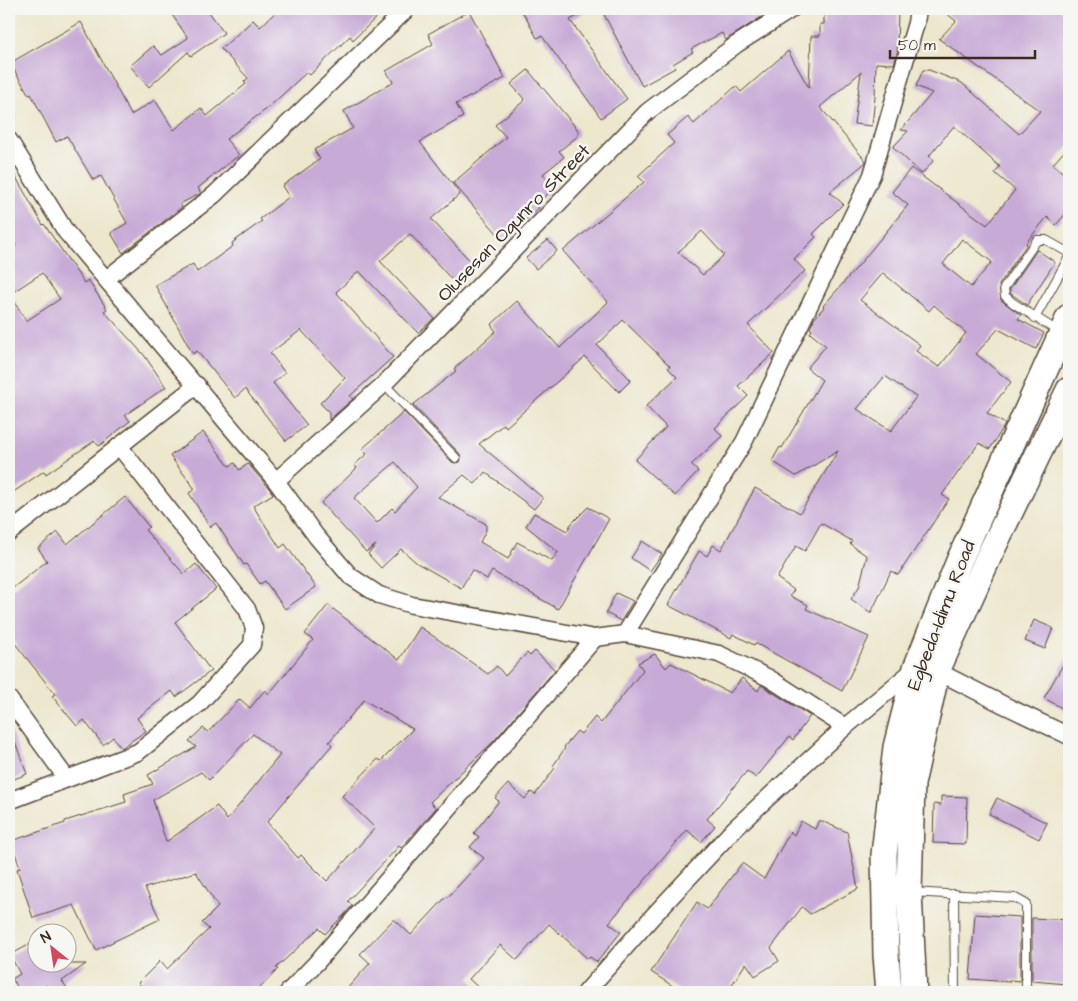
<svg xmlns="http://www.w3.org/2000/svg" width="1078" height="1001" viewBox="0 0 1078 1001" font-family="'Architects Daughter',sans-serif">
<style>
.building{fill:#c8aad7;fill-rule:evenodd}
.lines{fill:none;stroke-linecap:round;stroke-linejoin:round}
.lane-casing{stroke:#564638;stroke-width:10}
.street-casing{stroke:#564638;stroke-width:19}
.primary-casing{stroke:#564638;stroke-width:28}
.lane{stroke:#fff;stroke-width:8}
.street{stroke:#fff;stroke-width:16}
.primary{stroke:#fff;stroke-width:25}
.labels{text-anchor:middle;stroke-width:5;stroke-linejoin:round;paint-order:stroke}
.street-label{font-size:19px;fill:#3b2a1e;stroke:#f6f6f2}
</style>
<rect width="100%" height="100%" fill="#f6f6f2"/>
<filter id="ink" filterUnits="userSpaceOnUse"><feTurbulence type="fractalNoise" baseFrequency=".02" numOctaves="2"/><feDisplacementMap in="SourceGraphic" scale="10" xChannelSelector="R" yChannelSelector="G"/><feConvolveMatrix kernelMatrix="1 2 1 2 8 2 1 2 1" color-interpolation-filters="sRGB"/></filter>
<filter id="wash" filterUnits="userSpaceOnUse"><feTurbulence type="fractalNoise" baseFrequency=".0096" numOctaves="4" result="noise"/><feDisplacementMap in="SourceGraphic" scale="20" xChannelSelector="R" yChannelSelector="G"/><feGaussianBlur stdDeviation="1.12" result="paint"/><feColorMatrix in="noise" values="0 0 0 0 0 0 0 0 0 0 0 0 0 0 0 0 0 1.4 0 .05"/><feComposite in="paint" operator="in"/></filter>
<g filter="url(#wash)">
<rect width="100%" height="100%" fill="#ede7cd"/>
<g id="blocks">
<!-- building -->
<g class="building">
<path d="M168 9H207L224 33 191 56 188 52 149 87 130 66 153 46 162 55 188 38Z"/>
<path d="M279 9H385L353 40 350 36 310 75 307 72 268 108 226 139 239 155 198 188 201 193 180 204 182 207 123 253 111 233 127 223 101 176 93 180 67 136 56 142 31 94 29 95 10 63 81 22 131 115 155 100 174 130 201 108 207 116 246 84 244 82 248 78 221 49 253 20 260 27Z"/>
<path d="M521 9H591L570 20 627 99 601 118 542 36 537 38Z"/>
<path d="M601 9H763L766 14 726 40 722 33 691 49 693 52 673 64 675 68 642 86Z"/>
<path d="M824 9H898L897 53 894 64 876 63 875 97 872 126 854 124 861 72 820 107 866 161 865 163 830 192 843 204 813 234 816 237 794 259 805 271 748 325 774 353 738 386 748 396 715 428 722 436 691 465 698 471 675 496 635 460 666 427 646 406 677 377 668 368 670 366 623 320 597 345 631 380 619 392 585 357 506 427 504 424 479 444 543 498 534 509 485 472 475 484 464 475 438 497 486 524V530L480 542 508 559 517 542 552 561 558 552 526 526 534 513 567 531 571 524 588 507 609 519 558 609 492 571 487 579 472 570 461 588 417 563 401 549 381 568 368 554 376 545 366 552 321 503 357 468 354 465 367 454 362 449 404 412 452 462 455 463 460 462 461 459 460 454 413 405 456 371 454 369 496 331 491 325 517 301 560 348 608 302 563 251 644 182 638 176 674 143 667 135 688 117 694 124 736 86 741 92 788 51 809 88 811 36H820V24H824ZM702 231 724 255 703 275 678 252ZM395 462 417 487 395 511 392 508 377 523 354 498Z"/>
<path d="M941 9H1069V146L1053 164 1069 178V210L1056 225 1047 217 1026 243 1027 244 999 285 1001 300 1021 315 1018 319 1044 333 1036 349 998 329 976 354 1011 382 987 413 1005 424 1004 426 990 449 979 443 942 495 949 499 898 575 891 571 871 613 851 599 859 587 867 556 850 544 852 541 821 523 805 551 796 546 777 578 794 590 790 596 808 605 806 609 869 637 842 691 755 643 754 645 733 634 731 638 668 605 699 551 707 556 713 545 721 550 755 488 800 513 838 451 796 476 772 461 780 447 782 448 822 380 807 368 826 346 810 333 812 330 810 328 814 319 824 307 823 306 859 265 908 205 892 192 911 168 987 225 1015 190 995 173 1000 167 954 126 929 156 934 160 922 174 893 147 908 131 901 130 932 93 916 86 923 70H929L962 83 1019 134 1040 111 939 39 956 21ZM962 239 992 262 971 287 943 264ZM883 273 929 311 934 305 966 333 939 367 916 351 920 345 860 300ZM885 376 916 397 891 431 857 409Z"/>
<path d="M469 11 505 78 456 104 463 117 420 142 460 194 431 219 474 265 454 282 410 234 380 261 434 318 418 333 359 271 336 292 393 357 350 396 353 399 329 420V412L320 403 345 378 301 330 270 353 285 373 273 383 307 425 286 441 245 389 235 398 197 351 193 354 155 285 193 264 197 272 233 246 232 243 262 221 260 219 289 197 282 186 320 159 314 150 353 128 344 111 393 82 386 71 433 44 428 34Z"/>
<path d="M528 70 578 130V136L559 151 564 157 543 174 554 189 535 204 539 208 503 240 453 183 506 137 495 125 525 100 511 84Z"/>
<path d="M9 165 43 225 44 224 84 283 88 280 107 309 104 311 144 355 166 387 125 415 130 421 99 446 94 441 46 474 44 471 9 495V250L16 246 9 232ZM42 273 60 299 26 321 10 294Z"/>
<path d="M548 240 557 251 536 269 526 258Z"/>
<path d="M1037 250 1055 262 1027 305 1010 293V289Z"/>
<path d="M203 432 229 466 235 463 239 470 248 464 268 487 273 494 253 506 280 548 285 544 316 587 285 609 265 581 260 584 246 564 244 565 216 523 210 527 189 493 195 489 170 456Z"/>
<path d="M125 497 149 527 145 530 184 574 196 564 216 589 175 622 211 671 176 697 172 691 137 718 146 731 121 748 113 737 103 745 84 720 77 726 52 696 55 694 9 636V591L47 561 38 548 58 532 67 544Z"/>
<path d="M642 541 662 554 650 571 631 558Z"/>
<path d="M616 593 633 601 621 621 606 613Z"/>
<path d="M328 605 399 660 420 627 488 674 497 666 505 676 527 653 530 656 535 651 555 670 494 741 430 802 436 808 401 848 399 846 348 901 352 906 344 915 325 934 319 928 276 968 278 969 256 992H147L138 983 160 961 167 969 209 929 202 923 218 907 196 872 145 888 160 919 96 950 74 905 33 918 17 869 20 868 11 841 65 823V821L126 802 124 794 153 784 148 775 196 747 189 741 203 728 208 732 240 699 250 708 265 690 269 694 313 640 305 634ZM364 700 413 729 381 761 378 759 342 796 375 828 327 881 301 855 298 858 267 822 332 745 329 742ZM253 734 280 755 227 820 217 806 166 842 153 800 201 772 209 780Z"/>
<path d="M1034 620 1053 628 1045 649 1025 641Z"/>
<path d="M655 654 666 668 671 663 730 693 742 678 758 691 761 685 810 716 793 740 789 737 756 778 747 771 707 819 715 826 701 842 687 830 609 923 621 932 597 962 590 957 588 959 549 924 517 960 500 945 469 979 483 992H344L370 963 360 954 394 919 411 935 446 897 447 898 484 858 470 847 479 837 474 833 499 801 495 798 508 784 525 799 531 792 535 795 555 768 553 766 565 748 564 747 577 731 581 734 595 717 601 723 643 670 638 663Z"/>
<path d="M1069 654V712L1044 698Z"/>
<path d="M9 729H10L27 774 9 781Z"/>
<path d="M941 796 967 797 966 844 933 843 934 804 941 805Z"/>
<path d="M997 798 1047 823 1039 839 989 814Z"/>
<path d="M819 820 847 832 858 889 810 914 802 907 771 948 779 961 755 976 746 963 727 992H682L651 972 697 902 707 909 742 863 764 879 790 832 794 835 801 821 815 829Z"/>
<path d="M975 914 1020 917V981L1010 980V982L970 979Z"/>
<path d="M1032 918 1069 920 1067 984 1032 981Z"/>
<path d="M38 940V964H86L62 981 70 992H50L46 985 34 992H21L12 979 20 974 10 955Z"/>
</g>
</g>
</g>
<g filter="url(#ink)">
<use href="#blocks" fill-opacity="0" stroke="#564638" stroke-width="1"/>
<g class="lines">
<!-- lane casing -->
<g class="lane-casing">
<g id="lane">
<path d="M1035 318 1069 257"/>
<path d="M1059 332 1013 303 1005 296 1004 288 1037 240H1046L1069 253"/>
<path d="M384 384 456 458"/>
<path d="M911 892 1015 898 1026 904V990L1024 992"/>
<path d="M954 894 955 992"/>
</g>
</g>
<!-- street casing -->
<g class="street-casing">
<g id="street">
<path d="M9 140 66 232 276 481 316 536 350 576 379 595 412 605 595 638 625 634 719 654 769 678 845 727"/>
<path d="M106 279 214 195 407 9"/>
<path d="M276 481 384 384 647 112 737 44 792 9"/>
<path d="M9 533 197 385"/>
<path d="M625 634 744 442 872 175 916 23 918 9"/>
<path d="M937 671 1004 705 1069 736"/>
<path d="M9 699 67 779"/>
<path d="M9 801 138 752 199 704 252 645 254 628 247 609 119 446"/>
<path d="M288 992 317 962 595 638"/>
<path d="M586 992 653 916 735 828 845 727 916 668"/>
</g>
</g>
<!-- primary casing -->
<g class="primary-casing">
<g id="primary">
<path d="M889 992 886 955 884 855 896 747 916 668 959 561 1069 317"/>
<path d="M914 992 909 892 912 784 937 671 989 556 1069 390"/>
</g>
</g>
<!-- lane -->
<use href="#lane" class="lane"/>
<!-- street -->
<use href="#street" class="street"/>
<!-- primary -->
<use href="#primary" class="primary"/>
</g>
</g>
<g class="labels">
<!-- street labels -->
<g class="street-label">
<text transform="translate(513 222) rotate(-46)" y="7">Olusesan Ogunro Street</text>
<text transform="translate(940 615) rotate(-69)" y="7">Egbeda-Idimu Road</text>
</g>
</g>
<!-- margin -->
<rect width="1078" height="1001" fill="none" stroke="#f6f6f2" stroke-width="30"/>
<!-- north arrow -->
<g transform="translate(52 948) rotate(330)"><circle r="24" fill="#f6f6f2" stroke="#aba49d"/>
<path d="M0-4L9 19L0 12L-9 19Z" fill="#d1495b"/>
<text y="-8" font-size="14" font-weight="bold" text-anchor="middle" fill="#3b2a1e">N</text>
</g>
<!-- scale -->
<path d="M890 50v8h145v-8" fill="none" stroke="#3b2a1e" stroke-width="2.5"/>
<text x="898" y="50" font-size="15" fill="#3b2a1e" stroke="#f6f6f2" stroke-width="4" paint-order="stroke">50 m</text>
</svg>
